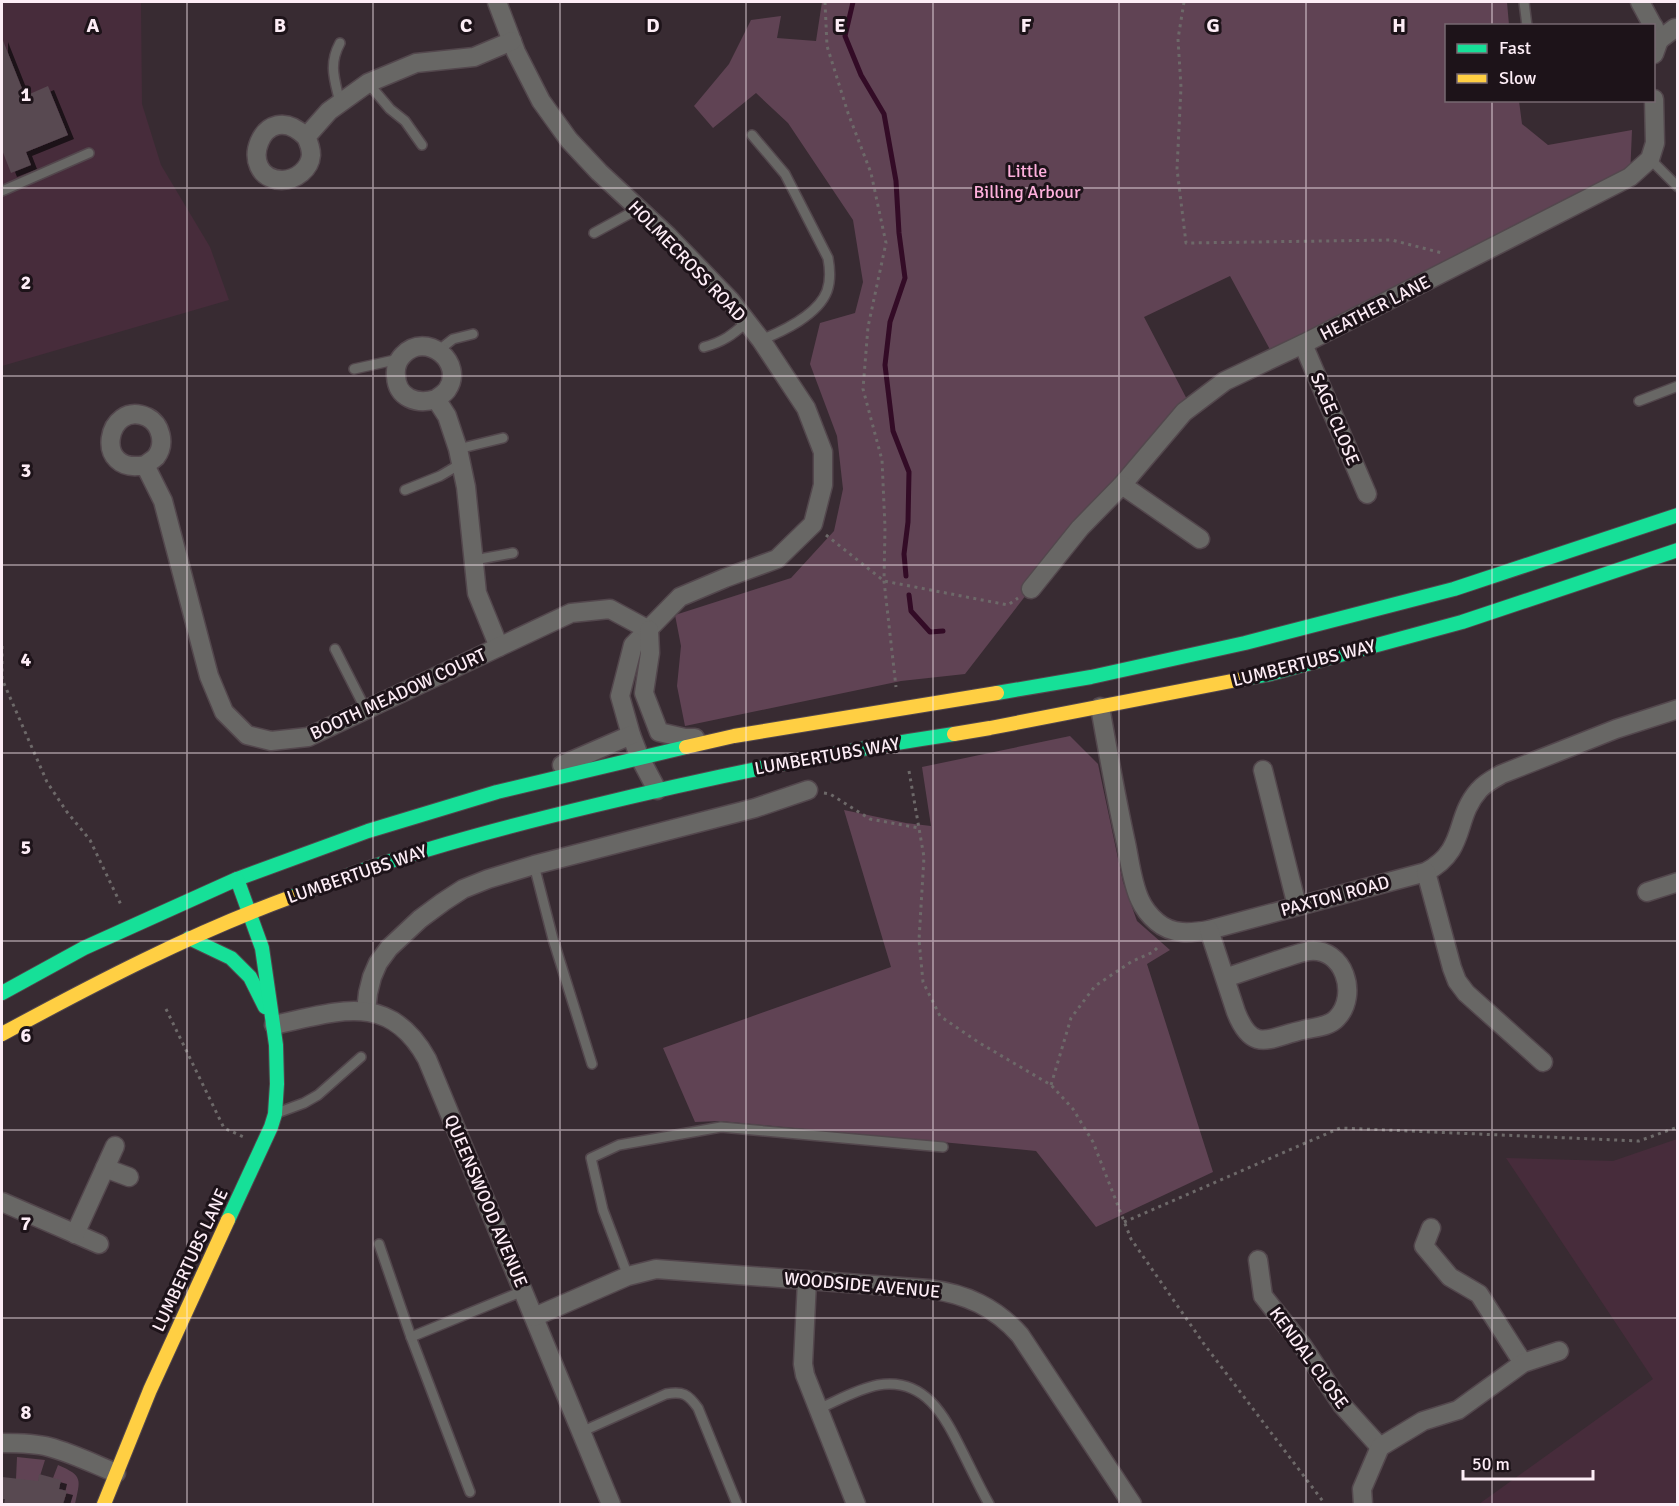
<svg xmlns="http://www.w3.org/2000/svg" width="1679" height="1506" viewBox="0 0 1679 1506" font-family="Signika,sans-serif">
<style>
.built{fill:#472c3b}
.green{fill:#604354}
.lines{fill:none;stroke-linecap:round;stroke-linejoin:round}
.stream{stroke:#330b26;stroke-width:5}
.building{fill:#584851;filter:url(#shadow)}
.lane-casing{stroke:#53474d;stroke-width:12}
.street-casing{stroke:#53474d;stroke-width:21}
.fast-casing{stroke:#53474d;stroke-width:16}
.slow-casing{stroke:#53474d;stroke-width:16}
.path{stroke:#6d6969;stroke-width:3;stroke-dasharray:3 4.5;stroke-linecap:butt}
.lane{stroke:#686765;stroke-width:9}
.street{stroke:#686765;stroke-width:18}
.fast{stroke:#16e098;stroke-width:14}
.slow{stroke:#ffcf43;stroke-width:14}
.grid{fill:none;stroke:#fdedf6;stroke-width:1.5;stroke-opacity:0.55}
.labels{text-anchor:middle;stroke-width:6;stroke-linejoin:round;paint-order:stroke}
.park-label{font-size:18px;fill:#ffb0dd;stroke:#1d1319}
.street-label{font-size:18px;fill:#fdedf6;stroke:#1d1319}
.grid-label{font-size:20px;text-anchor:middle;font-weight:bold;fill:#fdedf6;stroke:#1d1319;stroke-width:6;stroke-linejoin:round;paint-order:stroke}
</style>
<defs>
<filter id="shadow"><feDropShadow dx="6" dy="4" stdDeviation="0" flood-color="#0009"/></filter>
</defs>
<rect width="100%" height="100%" fill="#382b32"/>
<!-- built -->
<g class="built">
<path d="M2 2H141L142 104 161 165 210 247 229 300 2 366Z"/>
<path d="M1677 1139V1504H1479L1653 1379 1506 1158 1613 1161Z"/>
</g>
<!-- green -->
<g class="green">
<path d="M822 2H1507L1509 25 1446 26V100L1519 101 1522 124 1548 145 1632 130 1630 177 1274 357 1230 276 1144 317 1191 407 1064 546 965 674 901 681 685 726 677 686 681 646 675 615 791 578 834 531 843 489 837 436 810 364 820 323 855 313 863 282 853 220 788 123 756 93 713 128 694 106 729 64 751 20 781 16 777 38 816 41Z"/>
<path d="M1070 736 1098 764 1123 882 1137 921 1170 950 1147 964 1213 1172 1096 1227 1036 1151 720 1121 695 1122 663 1048 891 967 844 810 906 823 931 826 922 767Z"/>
<path d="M17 1457 45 1460 34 1495 40 1497 37 1504H30L33 1491 16 1479Z"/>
<path d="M58 1465C84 1476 80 1480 75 1504H63L66 1492 59 1489 53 1478Z"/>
</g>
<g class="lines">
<!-- stream -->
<g class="stream">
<path d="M853 2 845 36 861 75 884 114 896 181 899 233 905 278 890 322 885 365 893 431 909 472 908 522 904 554 906 576"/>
<path d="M909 595 911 611 930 632 943 631"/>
</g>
</g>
<!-- building -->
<g class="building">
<path d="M2 38 25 96 48 86 68 135 26 152 31 165 11 173 2 150Z"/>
<path d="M39 1474 61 1480 59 1489 67 1491 63 1504H4L5 1499H2V1477L38 1481Z"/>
</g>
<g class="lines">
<!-- lane casing -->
<g class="lane-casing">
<g id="lane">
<path d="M1524 2 1527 26"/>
<path d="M340 43C328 65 335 80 340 103"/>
<path d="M368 83 390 109 405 121 422 145"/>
<path d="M752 135 785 174 828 258C830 269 831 280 827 291 818 315 783 331 761 340"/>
<path d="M1650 159 1678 187"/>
<path d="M2 191 89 153"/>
<path d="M594 233 638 209"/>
<path d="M704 347C723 342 732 335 747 322"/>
<path d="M439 350 453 339 473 334"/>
<path d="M354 369 399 359"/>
<path d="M1639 401 1678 386"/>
<path d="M458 449 503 438"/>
<path d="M405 490 440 476 462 463"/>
<path d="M474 560 513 553"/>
<path d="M335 649 366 710"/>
<path d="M534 865 553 939 592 1064"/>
<path d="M277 1113 304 1103 318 1095 361 1057"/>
<path d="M379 1244 411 1337 470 1492"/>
<path d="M628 1276 603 1210 591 1158 619 1145 721 1127 943 1147"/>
<path d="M411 1337 523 1291"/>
<path d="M818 1409C837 1401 857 1389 878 1385 927 1377 946 1419 964 1455 972 1471 980 1488 989 1504"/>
<path d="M581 1432 666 1394C683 1391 688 1394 698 1408L737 1504"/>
</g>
</g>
<!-- street casing -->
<g class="street-casing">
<g id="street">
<path d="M497 2 516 52 541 101 569 140 599 172 668 236 730 300 761 340 806 408 823 452V485L813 524 777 559 725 578 680 597 633 645 620 696 631 735 640 758 657 790"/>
<path d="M1640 2 1653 26"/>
<path d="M1654 27 1659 40 1654 54"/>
<path d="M1659 40 1675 28H1678"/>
<path d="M306 137C263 94 233 178 282 180 296 180 310 169 311 155 311 149 309 143 306 137L329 111 368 83 416 63 474 57 512 41"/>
<path d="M1303 344 1367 494"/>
<path d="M436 399C440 396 444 394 447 390 466 363 426 330 403 355 398 360 395 368 396 376 397 398 417 405 436 399L447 416 458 449 466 487 477 593 499 647"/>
<path d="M145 465C149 462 153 460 156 457 166 444 161 424 147 417 106 399 92 476 145 465L163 501 209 676 224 712 247 735 271 741 308 737 571 613 610 609 649 630"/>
<path d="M1200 539 1122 485 1184 412 1225 381 1303 344 1630 177 1650 159 1655 143 1654 99"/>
<path d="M1031 589 1080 528 1122 485"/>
<path d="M649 630 650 653 644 693 659 732 685 738H695"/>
<path d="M1100 707C1108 752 1116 798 1126 843 1130 862 1132 883 1140 900 1144 909 1150 916 1157 922 1172 935 1191 933 1209 930L1426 872C1468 849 1453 819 1479 790 1485 783 1493 779 1502 774L1616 729 1678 709"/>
<path d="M562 765 631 735"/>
<path d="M1263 770 1297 906"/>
<path d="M1426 872 1452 968 1457 981 1466 993 1543 1062"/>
<path d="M1647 892 1678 882"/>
<path d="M1209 930 1236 1012C1253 1055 1270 1037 1303 1030 1315 1027 1329 1027 1337 1018 1359 995 1344 947 1309 951 1298 953 1288 957 1278 960 1260 966 1243 972 1225 978"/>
<path d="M366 1011 368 993 372 977 378 963 389 948 420 919 443 902 463 889 488 879 534 865 755 808 808 790"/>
<path d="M274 1025C337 1012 389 990 427 1059L611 1504"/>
<path d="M105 1168 129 1177"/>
<path d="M2 1202 99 1244"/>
<path d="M1431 1228 1424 1246 1450 1277 1479 1294 1523 1363"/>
<path d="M75 1234 115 1146"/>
<path d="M1258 1260 1263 1296 1302 1345 1342 1405 1380 1447"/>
<path d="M807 1281 803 1364 805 1375 856 1504"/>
<path d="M534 1317 628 1276 656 1269 929 1289C966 1294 995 1307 1020 1335L1132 1504"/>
<path d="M2 1443C17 1443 34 1443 49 1447 72 1453 94 1464 116 1473"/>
<path d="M1363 1504 1362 1489 1380 1447 1423 1421 1458 1410 1523 1363 1559 1351"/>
</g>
</g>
<!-- fast casing -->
<g class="fast-casing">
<g id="fast">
<path d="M1242 679 1270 674 1462 622 1678 550"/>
<path d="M997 693 1091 677 1245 643 1454 589 1678 515"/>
<path d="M291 897C325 885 359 870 394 860 459 839 525 822 592 806 711 777 832 752 954 734"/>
<path d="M189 938 231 958 250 977 265 1007"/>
<path d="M2 993 84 948 237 879 368 831 497 792 686 747"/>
<path d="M228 1220 271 1127 275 1114 277 1084 276 1045 262 948 237 879"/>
</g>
</g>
<!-- slow casing -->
<g class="slow-casing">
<g id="slow">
<path d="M954 734 990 728 1242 679"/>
<path d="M686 747 734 736 997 693"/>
<path d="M2 1034C96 983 190 934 291 897"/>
<path d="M104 1504 150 1390 228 1220"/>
</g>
</g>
<!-- path -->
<g class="path">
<path d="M825 2 827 46 848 113 871 173 886 243 868 327 863 389 882 460 885 527 884 581 896 687"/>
<path d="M1184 2 1178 39 1181 87 1177 169 1186 243 1392 240 1442 253"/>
<path d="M826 535 884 581 1008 605 1018 598"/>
<path d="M2 646V679L47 782 67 812 90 840 122 907"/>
<path d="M909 771 924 857 919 940 923 982 940 1016 978 1042 1051 1085 1073 1109 1093 1142 1131 1239 1204 1344 1325 1504"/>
<path d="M824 793 830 794 870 819 919 828"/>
<path d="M166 1009 224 1128 246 1138"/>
<path d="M1051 1085 1071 1018 1095 986 1131 962 1153 952 1160 945"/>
<path d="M1124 1222 1340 1128 1639 1141 1678 1127"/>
</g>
<!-- lane -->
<use href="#lane" class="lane"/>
<!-- street -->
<use href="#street" class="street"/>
<!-- fast -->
<use href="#fast" class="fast"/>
<!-- slow -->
<use href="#slow" class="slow"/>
</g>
<!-- grid -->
<path class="grid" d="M187 2V1504M373 2V1504M560 2V1504M746 2V1504M933 2V1504M1119 2V1504M1306 2V1504M1492 2V26M1492 100V1504M2 188H1678M2 376H1678M2 565H1678M2 753H1678M2 941H1678M2 1130H1678M2 1318H1678"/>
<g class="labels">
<!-- park labels -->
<g class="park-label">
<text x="1027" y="177">Little<tspan x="1027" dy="21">Billing Arbour</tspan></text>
</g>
<!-- street labels -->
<g class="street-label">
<text transform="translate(687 261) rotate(46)" y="6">HOLMECROSS ROAD</text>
<text transform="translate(1375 308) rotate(-27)" y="6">HEATHER LANE</text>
<text transform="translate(1335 419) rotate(67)" y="6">SAGE CLOSE</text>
<text transform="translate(1304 663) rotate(-14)" y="6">LUMBERTUBS WAY</text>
<text transform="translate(398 694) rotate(-25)" y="6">BOOTH MEADOW COURT</text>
<text transform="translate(827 756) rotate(-10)" y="6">LUMBERTUBS WAY</text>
<text transform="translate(357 874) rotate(-19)" y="6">LUMBERTUBS WAY</text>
<text transform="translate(1335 896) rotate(-15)" y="6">PAXTON ROAD</text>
<text transform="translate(486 1201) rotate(67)" y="6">QUEENSWOOD AVENUE</text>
<text transform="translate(190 1260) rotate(-65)" y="6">LUMBERTUBS LANE</text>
<text transform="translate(862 1285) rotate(5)" y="6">WOODSIDE AVENUE</text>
<text transform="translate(1309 1358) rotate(54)" y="6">KENDAL CLOSE</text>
</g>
</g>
<g class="grid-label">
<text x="93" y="32">A</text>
<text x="280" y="32">B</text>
<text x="466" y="32">C</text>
<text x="653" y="32">D</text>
<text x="840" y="32">E</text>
<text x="1026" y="32">F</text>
<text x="1213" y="32">G</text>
<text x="1399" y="32">H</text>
<text x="26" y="101">1</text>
<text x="26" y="289">2</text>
<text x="26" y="477">3</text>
<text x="26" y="666">4</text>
<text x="26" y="854">5</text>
<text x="26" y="1042">6</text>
<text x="26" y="1230">7</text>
<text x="26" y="1419">8</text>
</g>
<!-- border -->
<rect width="1679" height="1506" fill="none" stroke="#fdedf6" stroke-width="6"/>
<!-- legend -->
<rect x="1445" y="24" width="210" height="78" fill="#1d1319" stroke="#776a71" stroke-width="1.5"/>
<rect x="1457" y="44" width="30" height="9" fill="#16e098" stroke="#776a71" stroke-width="1.5"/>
<text x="1499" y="54" font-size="18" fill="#fdedf6">Fast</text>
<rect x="1457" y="74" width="30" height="9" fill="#ffcf43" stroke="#776a71" stroke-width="1.5"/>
<text x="1499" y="84" font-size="18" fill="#fdedf6">Slow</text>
<!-- scale -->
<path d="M1463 1470v9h130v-9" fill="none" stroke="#fdedf6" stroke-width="3"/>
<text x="1472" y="1470" font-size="18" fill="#fdedf6" stroke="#1d1319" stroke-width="4.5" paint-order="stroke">50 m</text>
</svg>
